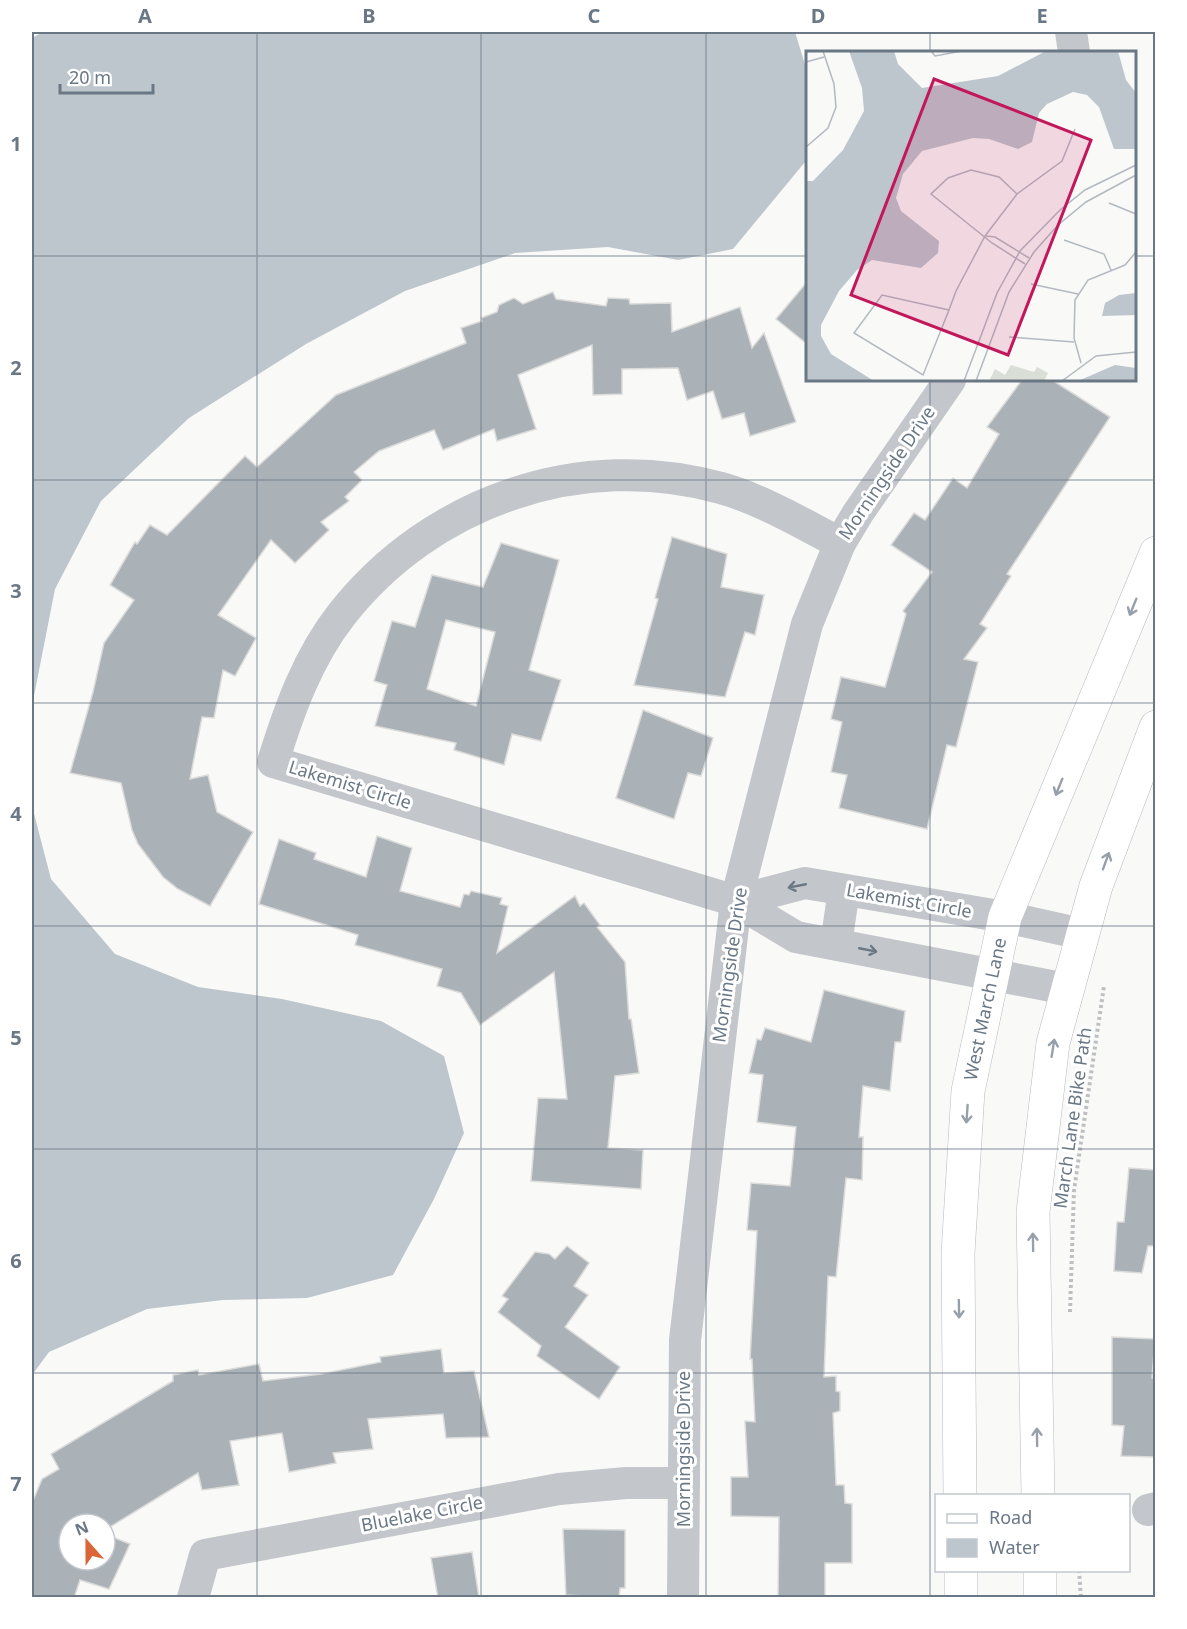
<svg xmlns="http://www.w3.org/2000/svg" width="1187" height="1629" viewBox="0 0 1187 1629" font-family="'Noto Sans',sans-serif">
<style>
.water{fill:#bdc6cc}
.building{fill:#aab1b7;stroke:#dbdbd9;stroke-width:1.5;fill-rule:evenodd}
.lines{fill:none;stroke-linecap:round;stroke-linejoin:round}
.secondary-casing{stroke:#b5babf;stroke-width:34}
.path{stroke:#bdbfc2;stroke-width:4;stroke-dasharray:3 3;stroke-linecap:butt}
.street{stroke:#c3c6ca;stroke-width:32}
.secondary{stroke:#fff;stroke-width:33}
.oneway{stroke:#97a0aa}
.oneway2{stroke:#6a7886}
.grid{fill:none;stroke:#6a7886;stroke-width:1.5;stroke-opacity:0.55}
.labels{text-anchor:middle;stroke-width:6;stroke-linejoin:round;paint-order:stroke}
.street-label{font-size:18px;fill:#6a7886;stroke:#fff}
.inset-road{fill:none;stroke:#b3b9c0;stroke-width:1.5}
.view{fill:#c2185b;fill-opacity:0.15;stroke:#c2185b;stroke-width:3}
.inset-edge{fill:none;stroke:#6a7886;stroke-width:3}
.neatline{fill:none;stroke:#6a7886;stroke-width:2}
.grid-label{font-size:20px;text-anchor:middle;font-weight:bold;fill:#6a7886}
</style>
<rect width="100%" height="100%" fill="#f9f9f7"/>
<!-- water -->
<g class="water">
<path d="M43 32H795L807 71V149L805 162 733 249 678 260 608 247 515 253 405 291 306 344 189 418 101 501 55 589 33 701 32 727V38Z"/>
<path d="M32 806 51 879 115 954 198 987 282 999 381 1021 444 1056 464 1133 434 1199 393 1275 307 1298 223 1300 147 1309 49 1352 32 1375Z"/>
</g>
<!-- building -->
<g class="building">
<path d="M807 282V344L776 319Z"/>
<path d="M553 292 556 299 606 306 608 298 629 299 630 304 671 303 672 332 740 307 752 348 764 333 796 422 750 436 744 413 722 419 713 391 687 400 678 368 622 369V394L593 395 592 345 518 375 536 429 497 441 494 429 443 450 434 430 379 451 354 472 362 480 345 497 349 501 321 522 329 530 295 563 271 540 218 615 256 638 235 676 223 670 214 718 202 717 190 779 208 775 217 812 253 832 210 906 178 889 163 877 138 844 132 830 121 783 70 773 93 692 104 643 134 600 110 585 135 542 137 544 150 525 167 535 245 456 257 467 336 395 466 343 461 328 482 321 481 318 497 312 499 305 514 298 523 304Z"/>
<path d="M1022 380H1052L1110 417 1007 574 1011 576 980 624 987 628 964 659 978 662 956 747 947 745 927 829 839 808 847 775 831 772 842 722 831 719 841 677 885 687 906 614 903 611 932 572 891 545 914 513 925 520 953 478 967 488 999 434 987 427Z"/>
<path d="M672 537 727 554 721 587 764 595 755 635 745 632 725 697 634 685 658 599 655 598Z"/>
<path d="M501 543 559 560 529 670 561 680 541 741 512 734 504 765 454 750 456 743 375 726 387 685 374 681 392 621 415 627 432 575 483 587ZM446 620 495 632 476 706 427 689Z"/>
<path d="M643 710 713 738 701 776 688 773 674 819 616 798Z"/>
<path d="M377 836 412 848 400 891 460 907 464 894 469 895 471 891 502 898 500 904 508 906 497 953 575 896 580 906 584 903 600 925 597 927 625 962 629 1019H631L639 1073 615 1076 608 1148 643 1150 641 1189 531 1181 538 1098 567 1099 554 972 480 1025 461 993 437 986 442 969 355 945 358 935 259 904 279 839 316 853 314 859 366 877Z"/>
<path d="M824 990 905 1011 901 1042H895L890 1091 863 1086 859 1137H863L862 1180 846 1178 836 1277 828 1276 824 1377 836 1376V1391L840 1392V1411L833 1413 836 1485H844L845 1503 852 1504V1563H825V1598H778L779 1517 731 1516V1477H748L745 1421 755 1422 752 1359H750L757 1231 747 1230 751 1183 790 1186 796 1127 757 1122 763 1075 749 1073 757 1039 761 1040 765 1028 811 1042Z"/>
<path d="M1129 1168 1155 1170V1246H1148L1142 1273 1114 1271 1117 1222H1124Z"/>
<path d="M567 1246 589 1263 574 1286 588 1295 565 1327 620 1367 599 1399 537 1356 541 1346 498 1312 508 1299 502 1296 535 1252 549 1254 555 1259Z"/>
<path d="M1112 1337 1155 1339 1152 1378H1155V1457L1121 1456 1124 1426 1112 1425Z"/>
<path d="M441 1349 444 1373 474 1371 489 1437 446 1438 443 1414 368 1419 373 1449 333 1453 336 1463 289 1472 282 1433 230 1441 239 1485 202 1490 198 1473 105 1530V1524H69V1560H105V1534L130 1544 109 1589 80 1580 74 1598H32V1503L42 1479 59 1469 51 1454 173 1381V1375L198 1370 199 1375 259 1364 263 1381 321 1374 381 1362 380 1357Z"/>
<path d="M563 1529 625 1530V1588H620L619 1598 566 1595Z"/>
<path d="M472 1552 479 1598H438L431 1558Z"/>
</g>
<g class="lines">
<!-- secondary casing -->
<g class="secondary-casing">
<g id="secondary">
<path id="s1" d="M960 1496 958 1253 968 1091 1005 917 1156 553"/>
<path d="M1038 1496 1033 1212 1053 1043 1096 886 1156 727"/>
<path d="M961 1570V1598"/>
<path d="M1040 1570V1598"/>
</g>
</g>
<!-- path -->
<g class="path">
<path d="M1070 1312 1074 1190 1104 986"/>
<path d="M1079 1570 1081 1598"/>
</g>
<!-- street -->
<g class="street">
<path d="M1071 32 1074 52"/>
<path d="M840 543C801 523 763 500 721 488 581 449 431 501 342 614 308 657 289 710 273 762L736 901 796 937 1067 989"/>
<path d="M736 901 805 883 1005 917 1082 934"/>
<path d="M836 944 844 890"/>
<path d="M1148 1510 1156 1508"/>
<path d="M193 1598 205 1555 559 1489 626 1483H684"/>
<path d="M683 1598 685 1340 736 901 807 624 840 543 858 513 950 380"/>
</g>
<!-- secondary -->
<use href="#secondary" class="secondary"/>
</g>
<!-- one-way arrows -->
<defs><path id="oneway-shaft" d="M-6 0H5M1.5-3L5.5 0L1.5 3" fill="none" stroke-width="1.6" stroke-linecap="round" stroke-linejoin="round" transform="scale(1.5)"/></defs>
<g class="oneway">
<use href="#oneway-shaft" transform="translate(1133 607) rotate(112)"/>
<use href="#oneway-shaft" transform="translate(1059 787) rotate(112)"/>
<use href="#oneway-shaft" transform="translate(1106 861) rotate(-70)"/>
<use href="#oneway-shaft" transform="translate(1053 1048) rotate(-81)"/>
<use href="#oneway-shaft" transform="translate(967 1114) rotate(94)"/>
<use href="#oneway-shaft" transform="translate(1033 1242) rotate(-91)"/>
<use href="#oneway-shaft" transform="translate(959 1309) rotate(89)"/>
<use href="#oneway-shaft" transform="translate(1037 1437) rotate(-91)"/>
</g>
<g class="oneway2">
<use href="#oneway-shaft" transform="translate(797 886) rotate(169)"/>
<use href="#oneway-shaft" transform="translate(868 950) rotate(11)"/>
</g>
<!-- grid -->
<path class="grid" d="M257 32V1598M481 32V1598M706 32V1598M930 32V52M32 256H808M1134 256H1156M930 380V1598M32 480H1156M32 703H1156M32 926H1156M32 1149H1156M32 1373H1156"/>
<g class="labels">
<!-- street labels -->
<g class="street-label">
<text transform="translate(887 473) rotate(-56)" y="6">Morningside Drive</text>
<text transform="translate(350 785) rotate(17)" y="6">Lakemist Circle</text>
<text transform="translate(909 901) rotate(10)" y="6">Lakemist Circle</text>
<text transform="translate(730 965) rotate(-82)" y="6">Morningside Drive</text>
<text dy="6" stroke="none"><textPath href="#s1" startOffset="489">West March Lane</textPath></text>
<text transform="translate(1073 1118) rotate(-82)" y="6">March Lane Bike Path</text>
<text transform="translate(684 1449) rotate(-90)" y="6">Morningside Drive</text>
<text transform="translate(422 1514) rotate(-11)" y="6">Bluelake Circle</text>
</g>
</g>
<!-- overview -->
<g transform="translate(806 51)">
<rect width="330" height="330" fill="#f9f9f7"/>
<path d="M205 314 228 321 231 316 242 322 238 330H183L189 318 199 324Z" fill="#d9ded6"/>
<path d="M43 0H88L92 13 116 37 192 25 240 0H312L320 29 330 42V98H308L293 56 281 44 267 41 241 53 233 62 226 91 212 98 183 88 167 87 116 100 97 123 90 147 95 160 133 190 132 202 115 217 66 209 51 219 33 240 15 274V285L25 303 68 330H0V130H7L37 99 58 60 56 37ZM330 242V264L296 265 299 252 313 244ZM309 314 330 317V330H272Z" fill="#bdc6cc"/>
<path class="inset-road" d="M125 0 129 5 156 0M0 11 18 6M0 96 22 77 30 56 28 33 17 0M211 143 193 126 165 119 142 127 125 143 186 192 219 213M303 152 330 163M180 185 189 186 223 207M258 189 298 203 305 219M225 233 272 243M143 259 76 244 48 282 117 324 143 259 150 240 179 185 211 143 256 110 269 78M203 286 268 291M275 312 268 287 269 249 282 229 319 214 330 201M158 330 191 242 214 200 254 159 279 139 330 114M170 330 203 241 228 201 252 174 280 151 330 124M256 330 290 305 330 301"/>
<path class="view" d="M128 28 285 89 202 304 45 244Z"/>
<rect width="330" height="330" class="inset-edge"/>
</g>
<!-- border -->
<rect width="1187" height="1629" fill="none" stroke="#ffffff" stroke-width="66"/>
<!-- legend -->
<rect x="935" y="1494" width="195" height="78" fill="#ffffff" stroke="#c3c9cf" stroke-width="1.5"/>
<rect x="947" y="1514" width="30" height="9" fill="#ffffff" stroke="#c3c9cf" stroke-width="1.5"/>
<text x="989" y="1524" font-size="18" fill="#6a7886">Road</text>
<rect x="947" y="1539" width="30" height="18" fill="#bdc6cc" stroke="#c3c9cf" stroke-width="1.5"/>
<text x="989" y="1554" font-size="18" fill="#6a7886">Water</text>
<!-- north arrow -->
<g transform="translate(87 1542) rotate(339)"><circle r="28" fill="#ffffff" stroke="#c3c9cf" stroke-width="1.5"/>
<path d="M0-4.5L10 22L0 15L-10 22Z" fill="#da6536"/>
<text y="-9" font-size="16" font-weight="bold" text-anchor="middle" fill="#6a7886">N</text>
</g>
<!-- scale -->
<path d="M60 84v9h93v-9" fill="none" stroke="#6a7886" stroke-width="3"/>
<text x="69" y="84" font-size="18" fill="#6a7886" stroke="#ffffff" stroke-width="4.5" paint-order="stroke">20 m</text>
<rect x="33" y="33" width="1121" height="1563" class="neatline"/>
<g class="grid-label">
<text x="145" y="23">A</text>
<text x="369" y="23">B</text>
<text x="594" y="23">C</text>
<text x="818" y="23">D</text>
<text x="1042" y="23">E</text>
<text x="16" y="151">1</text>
<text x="16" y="375">2</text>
<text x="16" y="598">3</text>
<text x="16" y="821">4</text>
<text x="16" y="1045">5</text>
<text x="16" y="1268">6</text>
<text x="16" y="1491">7</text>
</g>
</svg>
